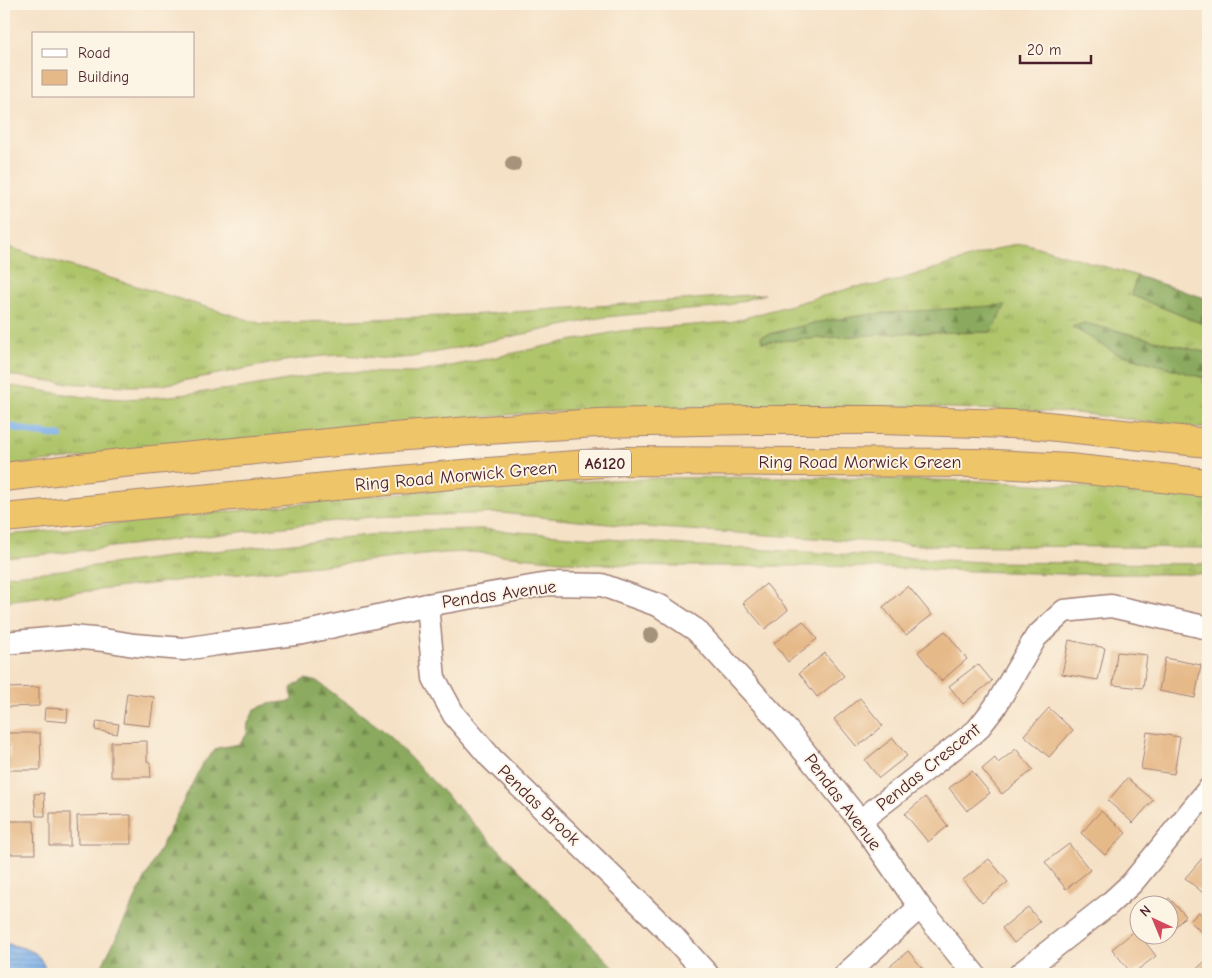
<svg xmlns="http://www.w3.org/2000/svg" width="1212" height="978" viewBox="0 0 1212 978" font-family="'Comic Neue',sans-serif">
<style>
.grass{fill:url(#grass-tufts);stroke:#7c724a;fill-rule:evenodd}
.forest{fill:url(#forest-firs);stroke:#6a6444}
.water{fill:url(#water-rules);stroke:#64688a}
.lines{fill:none;stroke-linecap:round;stroke-linejoin:round}
.stream{stroke:#7db0ea;stroke-width:7}
.building{fill:#e6b989}
.street-casing{stroke:#a08078;stroke-width:25}
.highway-casing{stroke:#a08078;stroke-width:30}
.street{stroke:#fff;stroke-width:22}
.highway{stroke:#eec569;stroke-width:28}
.tree{fill:#a7927b}
.labels{text-anchor:middle;stroke-width:4;stroke-linejoin:round;paint-order:stroke}
.shield{fill:#fcf5e5;stroke:#7f5f63;stroke-width:1}
.shield-label{font-size:16px;font-weight:bold;fill:#4a1f2b}
.street-label{font-size:18px;fill:#4a1f2b;stroke:#fcf5e5}
</style>
<defs>
<pattern id="grass-tufts" width="24" height="20" patternUnits="userSpaceOnUse" patternTransform="scale(1.25)"><rect width="24" height="20" fill="#afc56a"/><path d="M3 7l-1-3M5 7V3M7 7l1-3M15 17l-1-3M17 17v-4M19 17l1-3" fill="none" stroke="#909f57"/></pattern>
<pattern id="forest-firs" width="22" height="20" patternUnits="userSpaceOnUse" patternTransform="scale(1.25)"><rect width="22" height="20" fill="#8baa5e"/><path d="M5 1l3.5 6h-7zM16 11l3.5 6h-7z" fill="#748a4e"/></pattern>
<pattern id="water-rules" width="6" height="5" patternUnits="userSpaceOnUse" patternTransform="scale(1.25)"><rect width="6" height="5" fill="#7db0ea"/><path d="M0 2.5h6" fill="none" stroke="#688fbe"/></pattern>
</defs>
<rect width="100%" height="100%" fill="#fcf5e5"/>
<filter id="ink" filterUnits="userSpaceOnUse"><feTurbulence type="fractalNoise" baseFrequency=".02" numOctaves="2"/><feDisplacementMap in="SourceGraphic" scale="10" xChannelSelector="R" yChannelSelector="G"/><feConvolveMatrix kernelMatrix="1 2 1 2 8 2 1 2 1" color-interpolation-filters="sRGB"/></filter>
<filter id="wash" filterUnits="userSpaceOnUse"><feTurbulence type="fractalNoise" baseFrequency=".0096" numOctaves="4" result="noise"/><feDisplacementMap in="SourceGraphic" scale="20" xChannelSelector="R" yChannelSelector="G"/><feGaussianBlur stdDeviation="1.12" result="paint"/><feColorMatrix in="noise" values="0 0 0 0 0 0 0 0 0 0 0 0 0 0 0 0 0 1.4 0 .05"/><feComposite in="paint" operator="in"/></filter>
<g filter="url(#wash)">
<rect width="100%" height="100%" fill="#f5e1c6"/>
<!-- grass -->
<g class="grass">
<path d="M1027 244 1137 276 1131 295 1208 326V353L1084 323 1116 353 1208 379V429L1076 413 925 407 771 406 638 409 543 412 341 429 4 466V385L85 397 124 399 161 397 240 388 322 374 345 372 414 373 492 358 564 342 620 331 730 322 855 287 877 285 895 281 1011 245ZM872 314 991 332 899 333 762 342 761 336 819 322Z"/>
<path d="M4 246 262 324 486 314 765 294 719 308 671 311 605 317 413 357 390 359 344 355 323 356 284 361 162 385 130 386 103 385 63 383 9 375 4 357Z"/>
<path d="M785 477 980 481 1138 490 1208 498V548L922 545 628 526 501 513 370 517 60 553 4 558V535L30 533 410 492 541 483 660 478Z"/>
<path d="M481 529 698 546 981 562 1208 564V574H1063L822 566H669L590 564 472 552 444 553 218 576 4 601V576L62 570 215 551 418 530Z"/>
</g>
<!-- forest -->
<g class="forest">
<path d="M1137 276 1208 299V326L1131 295Z"/>
<path d="M1006 305 991 332 899 333 762 342 761 336 819 322 872 314Z"/>
<path d="M1084 323 1208 353V379L1116 353 1072 327Z"/>
<path d="M305 679 318 682 384 731 620 974H98L202 764 217 748 240 744 247 734 248 723 255 709 268 704 292 701 291 688Z"/>
</g>
<!-- water -->
<path class="water" d="M4 943C13 945 27 948 35 953 41 957 45 968 48 974H4Z"/>
<g class="lines">
<!-- stream -->
<path class="stream" d="M4 425 32 432 60 436"/>
</g>
<g id="blocks">
<!-- building -->
<g class="building">
<path d="M766 584 788 610 765 629 743 603Z"/>
<path d="M908 586 932 615 906 635 883 607Z"/>
<path d="M803 621 817 639 788 662 774 643Z"/>
<path d="M945 631 967 659 941 681 918 652Z"/>
<path d="M1069 640 1105 648 1098 680 1062 674Z"/>
<path d="M1117 652 1147 655 1143 688 1113 685Z"/>
<path d="M825 653 844 676 817 697 799 673Z"/>
<path d="M1165 658 1201 665 1195 698 1159 691Z"/>
<path d="M978 664 992 681 963 704 949 686Z"/>
<path d="M39 687V706L6 707V688Z"/>
<path d="M127 693 154 697 150 726 123 723Z"/>
<path d="M860 698 883 726 857 747 834 719Z"/>
<path d="M45 708 68 709 67 722 44 720Z"/>
<path d="M1049 708 1073 730 1049 757 1024 735Z"/>
<path d="M97 721 119 724 117 734 95 730Z"/>
<path d="M1147 732 1180 737 1174 774 1141 769Z"/>
<path d="M7 733H40L41 770H8V759H10V744H8Z"/>
<path d="M893 738 907 756 879 778 865 760Z"/>
<path d="M147 741V762H150L151 777H111V742Z"/>
<path d="M1016 749 1033 770 1002 794 982 769 995 758 998 763Z"/>
<path d="M972 771 990 793 967 811 949 788Z"/>
<path d="M1127 778 1153 800 1133 823 1108 801Z"/>
<path d="M44 793 45 816H36L34 794Z"/>
<path d="M925 797 948 826 928 842 905 814Z"/>
<path d="M1101 811 1126 833 1105 855 1081 833Z"/>
<rect x="50" y="813" width="20" height="33"/>
<path d="M131 815V844H78L77 816Z"/>
<path d="M9 821H34L35 854H10Z"/>
<path d="M1069 844 1090 870 1066 889 1045 862Z"/>
<path d="M1205 855 1208 858V897L1185 878Z"/>
<path d="M989 859 1008 882 982 903 963 880Z"/>
<path d="M1169 898 1186 916 1170 932V906H1161Z"/>
<path d="M1028 907 1040 922 1014 943 1002 928Z"/>
<path d="M1199 912 1208 923V931L1204 935 1190 921Z"/>
<path d="M1136 930 1156 956 1132 974 1112 949Z"/>
<path d="M908 951 927 974H895L889 967Z"/>
<path d="M1208 959V974H1196L1194 971Z"/>
</g>
</g>
</g>
<g filter="url(#ink)">
<use href="#blocks" fill-opacity="0" stroke="#a08078" stroke-width="1"/>
<g class="lines">
<!-- street casing -->
<g class="street-casing">
<g id="street">
<path d="M427 605 434 678 454 715 491 758 669 932 707 974"/>
<path d="M4 643 71 637 104 640 134 645 184 649 217 644 303 633 427 605 548 584 602 585 660 606 696 630 783 725 860 821 920 907 974 974"/>
<path d="M860 821 977 730 995 707 1036 637 1064 611 1111 606 1204 627 1208 629"/>
<path d="M846 974 920 907"/>
<path d="M1020 974 1108 905 1132 883 1208 790"/>
</g>
</g>
<!-- highway casing -->
<g class="highway-casing">
<g id="highway">
<path d="M4 477 122 463 368 439 470 431 598 423 751 420H881L1038 425 1208 443"/>
<path d="M4 518 451 475 625 461 979 463 1069 468 1208 483"/>
</g>
</g>
<!-- street -->
<use href="#street" class="street"/>
<!-- highway -->
<use href="#highway" class="highway"/>
</g>
<!-- trees -->
<g class="tree">
<circle cx="513" cy="164" r="8"/>
<circle cx="651" cy="635" r="8"/>
</g>
</g>
<g class="labels">
<!-- shield labels -->
<rect class="shield" x="579" y="449.5" width="52" height="27" rx="4"/>
<g class="shield-label">
<text x="605" y="469">A6120</text>
</g>
<!-- street labels -->
<g class="street-label">
<text x="860" y="468">Ring Road Morwick Green</text>
<text transform="translate(456 476) rotate(-5)" y="6">Ring Road Morwick Green</text>
<text transform="translate(499 594) rotate(-8)" y="6">Pendas Avenue</text>
<text transform="translate(928 767) rotate(-39)" y="6">Pendas Crescent</text>
<text transform="translate(843 802) rotate(53)" y="6">Pendas Avenue</text>
<text transform="translate(539 805) rotate(44)" y="6">Pendas Brook</text>
</g>
</g>
<!-- margin -->
<rect width="1212" height="978" fill="none" stroke="#fcf5e5" stroke-width="20"/>
<!-- legend -->
<rect x="32" y="32" width="162" height="65" fill="#fcf5e5" stroke="#b59f9b"/>
<rect x="42" y="49" width="25" height="8" fill="#ffffff" stroke="#b59f9b"/>
<text x="78" y="58" font-size="15" fill="#4a1f2b">Road</text>
<rect x="42" y="70" width="25" height="15" fill="#e6b989" stroke="#b59f9b"/>
<text x="78" y="82" font-size="15" fill="#4a1f2b">Building</text>
<!-- north arrow -->
<g transform="translate(1154 920) rotate(316)"><circle r="24" fill="#fcf5e5" stroke="#b59f9b"/>
<path d="M0-4L9 19L0 12L-9 19Z" fill="#d1495b"/>
<text y="-8" font-size="14" font-weight="bold" text-anchor="middle" fill="#4a1f2b">N</text>
</g>
<!-- scale -->
<path d="M1020 55v8h71v-8" fill="none" stroke="#4a1f2b" stroke-width="2.5"/>
<text x="1027" y="55" font-size="15" fill="#4a1f2b" stroke="#fcf5e5" stroke-width="4" paint-order="stroke">20 m</text>
</svg>
